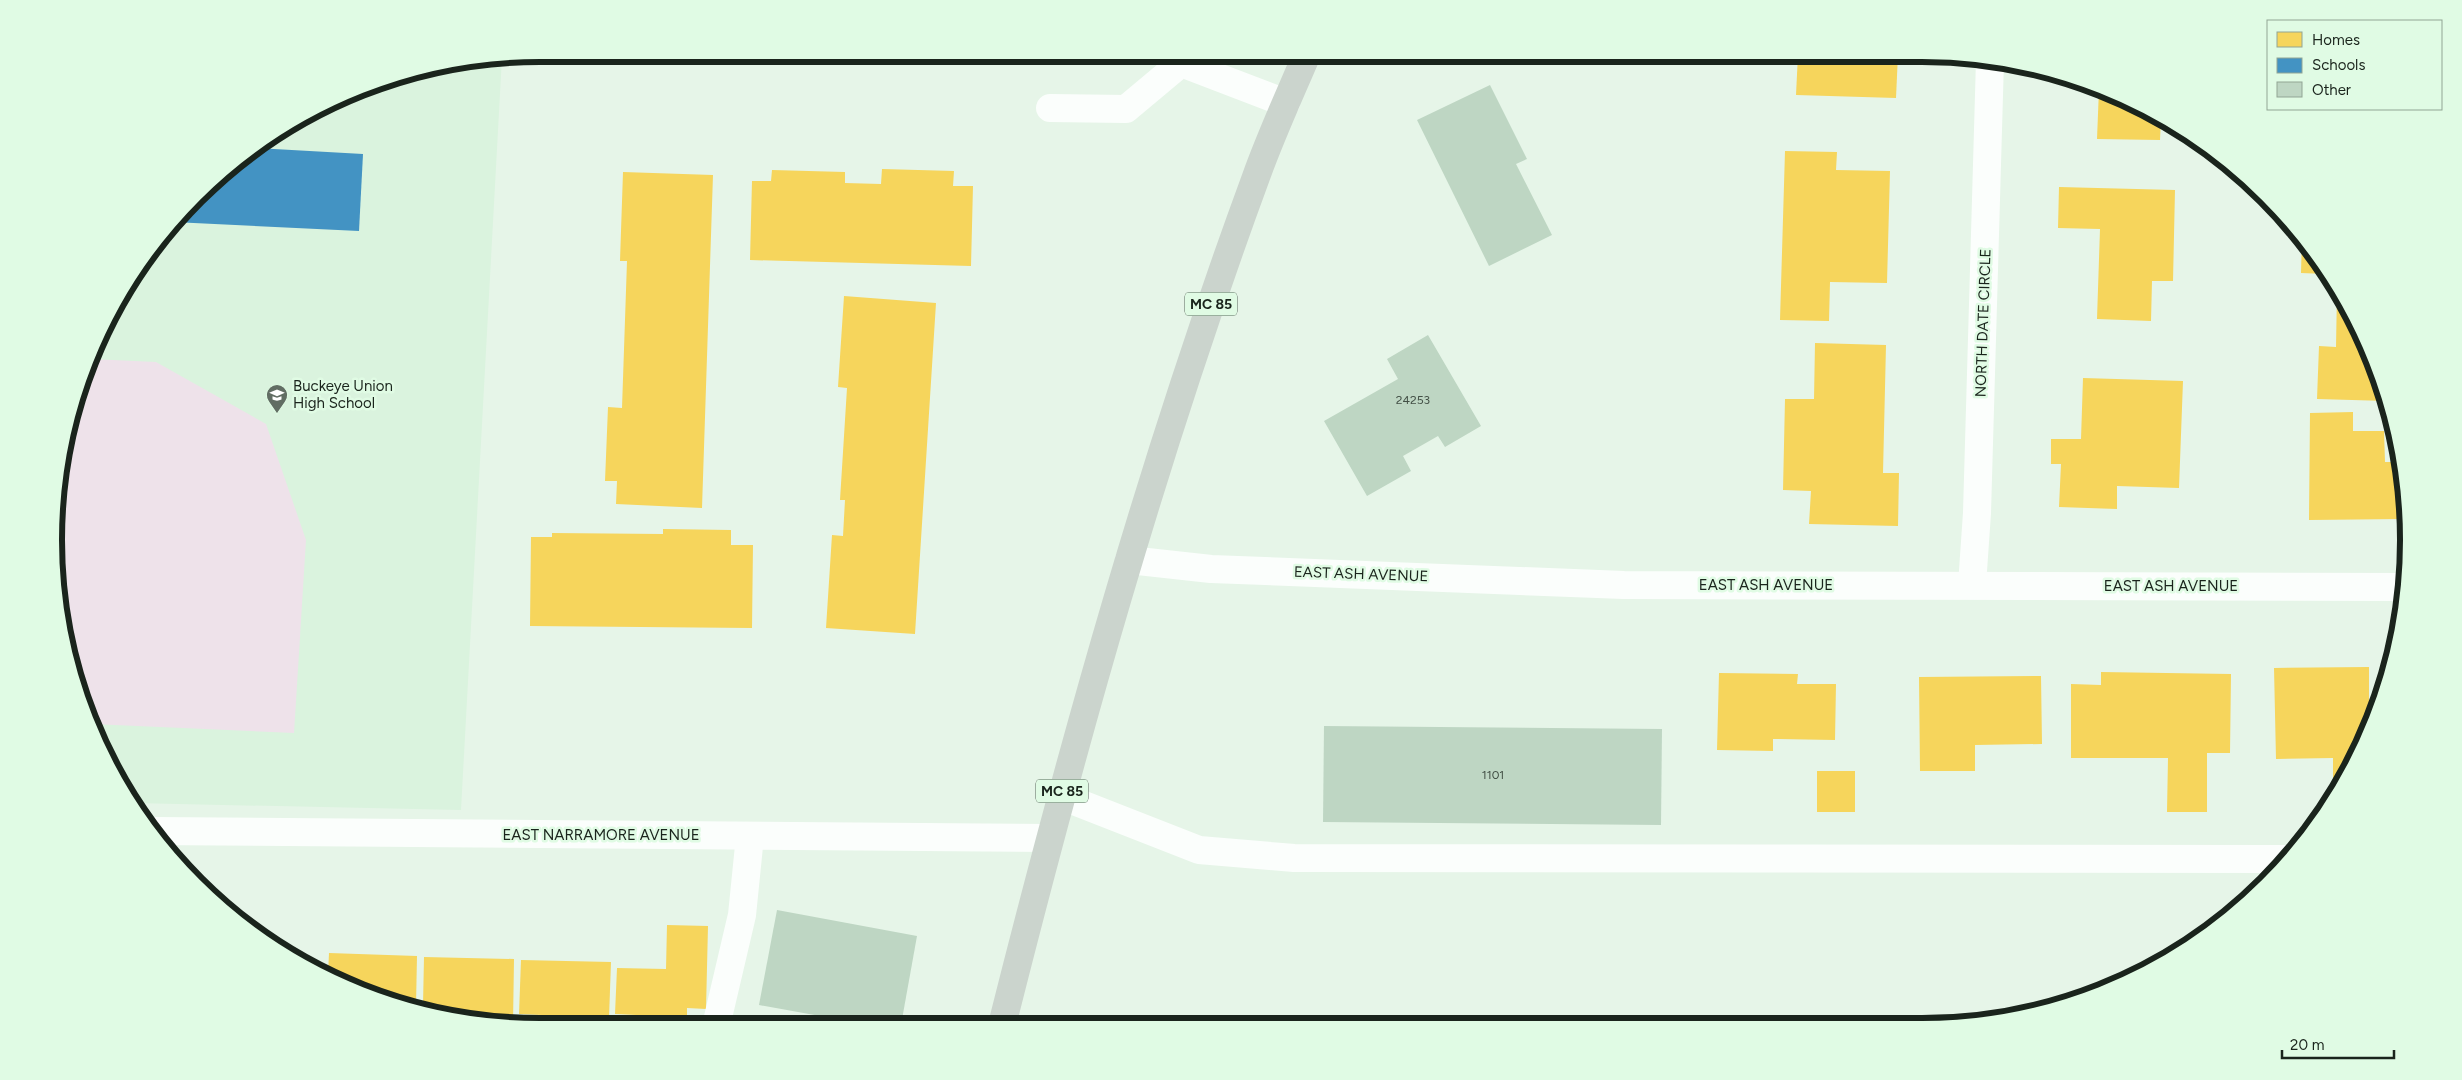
<svg xmlns="http://www.w3.org/2000/svg" width="2462" height="1080" viewBox="0 0 2462 1080" font-family="Figtree,sans-serif">
<style>
.built{fill:#daf3de}
.green{fill:#eee2ea}
.homes{fill:#f6d55c}
.schools{fill:#4393c3}
.building{fill:#bed6c3}
.lines{fill:none;stroke-linecap:round;stroke-linejoin:round}
.minor{stroke:#fbfefc;stroke-width:28}
.major{stroke:#cbd4cd;stroke-width:28}
.labels{text-anchor:middle;stroke-width:5;stroke-linejoin:round;paint-order:stroke}
.number-label{font-size:12px;fill:#435046}
.shield{fill:#e0fbe4;stroke:#556458;stroke-width:1}
.shield-label{font-size:14px;font-weight:bold;fill:#1a241c}
.street-label{font-size:15px;fill:#1a241c;stroke:#e0fbe4}
.poi-label{font-size:15px;fill:#1a241c;stroke:#e0fbe4;text-anchor:start}
.rim{fill:none;stroke:#1a241c;stroke-width:6}
</style>
<rect width="100%" height="100%" fill="#e6f5e8"/>
<!-- built -->
<path class="built" d="M502 57 461 810 133 803 119 783 80 697 63 635 54 540 63 445 80 383 119 297 174 220 220 174 297 119 383 80 445 63Z"/>
<!-- green -->
<path class="green" d="M91 359 156 362 266 424 306 540 294 733 92 724C44 618 42 466 91 359Z"/>
<!-- homes -->
<g class="homes">
<path d="M1798 54H1898L1896 98 1796 95Z"/>
<path d="M2099 89 2161 117 2160 140 2097 139Z"/>
<path d="M1785 151 1837 152 1836 170 1890 171 1887 283 1830 282 1829 321 1780 320Z"/>
<path d="M882 169 954 171 953 186H973L971 266 750 260 752 181H771L772 170 845 172V183L881 184Z"/>
<path d="M623 172 713 175 702 508 616 504 617 481H605L608 407 622 408 627 261H620Z"/>
<path d="M2059 187 2175 190 2173 281H2152L2151 321 2097 319 2100 229 2058 228Z"/>
<path d="M2302 238 2308 244 2326 274 2301 273Z"/>
<path d="M2337 291 2358 325 2387 401 2317 399 2319 346 2336 347Z"/>
<path d="M844 296 936 303 915 634 826 628 832 535 843 536 845 500H840L847 388 838 387Z"/>
<path d="M1815 343 1886 345 1883 473H1899L1898 526 1809 524 1811 491 1783 490 1785 399H1814Z"/>
<path d="M2083 378 2183 381 2179 488 2117 486V509L2059 507 2061 464H2051V439H2081Z"/>
<path d="M2353 412V431H2384L2385 462H2400L2401 519 2309 520 2310 413Z"/>
<path d="M663 529 731 530V545H753L752 628 530 626 531 537H552V533L663 534Z"/>
<path d="M2369 667V700H2381L2338 779H2333V758L2276 759 2274 668Z"/>
<path d="M2101 672 2231 674 2230 753H2207V812H2167L2168 758H2071V684L2101 685Z"/>
<path d="M1719 673 1798 674 1797 684H1836L1835 740 1773 739V751L1717 750Z"/>
<path d="M2041 676 2042 744 1975 745V771H1920L1919 677Z"/>
<rect x="1817" y="771" width="38" height="41"/>
<path d="M667 925 708 926 706 1009 687 1008V1026H657V1016L615 1014 617 968 666 969Z"/>
<path d="M329 953 417 956 416 1005 399 1004 383 1000 328 975Z"/>
<path d="M424 957 514 959 513 1024 445 1017 439 1015 440 1006 423 1005Z"/>
<path d="M521 960 611 962 609 1018 519 1014Z"/>
</g>
<!-- schools -->
<path class="schools" d="M256 148 363 154 359 231 173 222 220 174Z"/>
<!-- building -->
<g class="building">
<path d="M1490 85 1527 159 1516 164 1552 235 1489 266 1417 120Z"/>
<path d="M1428 335 1481 426 1445 447 1438 436 1403 456 1411 471 1367 496 1324 421 1398 379 1387 359Z"/>
<path d="M1324 726 1662 729 1661 825 1323 822Z"/>
<path d="M777 910 917 936 901 1025H870L759 1005Z"/>
</g>
<g class="lines">
<!-- minor -->
<g class="minor">
<path d="M1176 54 1181 63 1286 103"/>
<path d="M1050 108 1126 109 1181 63"/>
<path d="M1129 560 1211 569 1624 585 2405 587"/>
<path d="M1972 585 1977 513 1990 60"/>
<path d="M1061 796 1199 850 1294 858 2285 859"/>
<path d="M153 831 1049 838"/>
<path d="M716 1026 742 915 750 836"/>
</g>
<!-- major -->
<path class="major" d="M1002 1025C1074 739 1154 454 1256 177 1271 135 1290 94 1307 54"/>
</g>
<!-- icons -->
<defs>
<g id="school-pin" transform="scale(1.125)"><path d="M0 17L-7.5 6A9.5 9.5 0 1 1 7.5 6Z" fill="#616d63" stroke="#e0fbe4"/><path d="M0-5L7-2L0 1L-7-2ZM-4 1L0 2.5L4 1V4Q0 6-4 4Z" fill="#fff"/></g>
</defs>
<g fill-rule="evenodd">
<use href="#school-pin" x="277" y="395"/>
</g>
<g class="labels">
<!-- number labels -->
<g class="number-label">
<text x="1413" y="404">24253</text>
<text x="1493" y="779">1101</text>
</g>
<!-- shield labels -->
<g class="shield">
<rect x="1185" y="292.5" width="52" height="23" rx="4"/>
<rect x="1036" y="779.5" width="52" height="23" rx="4"/>
</g>
<g class="shield-label">
<text x="1211" y="309">MC 85</text>
<text x="1062" y="796">MC 85</text>
</g>
<!-- street labels -->
<g class="street-label">
<text transform="translate(1983 323) rotate(-88)" y="5">NORTH DATE CIRCLE</text>
<text transform="translate(1361 574) rotate(2)" y="5">EAST ASH AVENUE</text>
<text x="1766" y="590">EAST ASH AVENUE</text>
<text x="2171" y="591">EAST ASH AVENUE</text>
<text x="601" y="840">EAST NARRAMORE AVENUE</text>
</g>
<!-- poi labels -->
<g class="poi-label">
<text x="293" y="391">Buckeye Union<tspan x="293" dy="17">High School</tspan></text>
</g>
</g>
<!-- crop -->
<path d="M0 0H2462V1080H0ZM540 62H1922A478 478 0 0 1 2400 540V540A478 478 0 0 1 1922 1018H540A478 478 0 0 1 62 540V540A478 478 0 0 1 540 62Z" fill="#e0fbe4" fill-rule="evenodd"/>
<path class="rim" d="M540 62H1922A478 478 0 0 1 2400 540V540A478 478 0 0 1 1922 1018H540A478 478 0 0 1 62 540V540A478 478 0 0 1 540 62Z"/>
<!-- legend -->
<rect x="2267" y="20" width="175" height="90" fill="#e0fbe4" stroke="#91a594"/>
<rect x="2277" y="32" width="25" height="15" fill="#f6d55c" stroke="#91a594"/>
<text x="2312" y="45" font-size="15" fill="#1a241c">Homes</text>
<rect x="2277" y="58" width="25" height="15" fill="#4393c3" stroke="#91a594"/>
<text x="2312" y="70" font-size="15" fill="#1a241c">Schools</text>
<rect x="2277" y="82" width="25" height="15" fill="#bed6c3" stroke="#91a594"/>
<text x="2312" y="95" font-size="15" fill="#1a241c">Other</text>
<!-- scale -->
<path d="M2282 1050v8h112v-8" fill="none" stroke="#1a241c" stroke-width="2.5"/>
<text x="2290" y="1050" font-size="15" fill="#1a241c" stroke="#e0fbe4" stroke-width="4" paint-order="stroke">20 m</text>
</svg>
